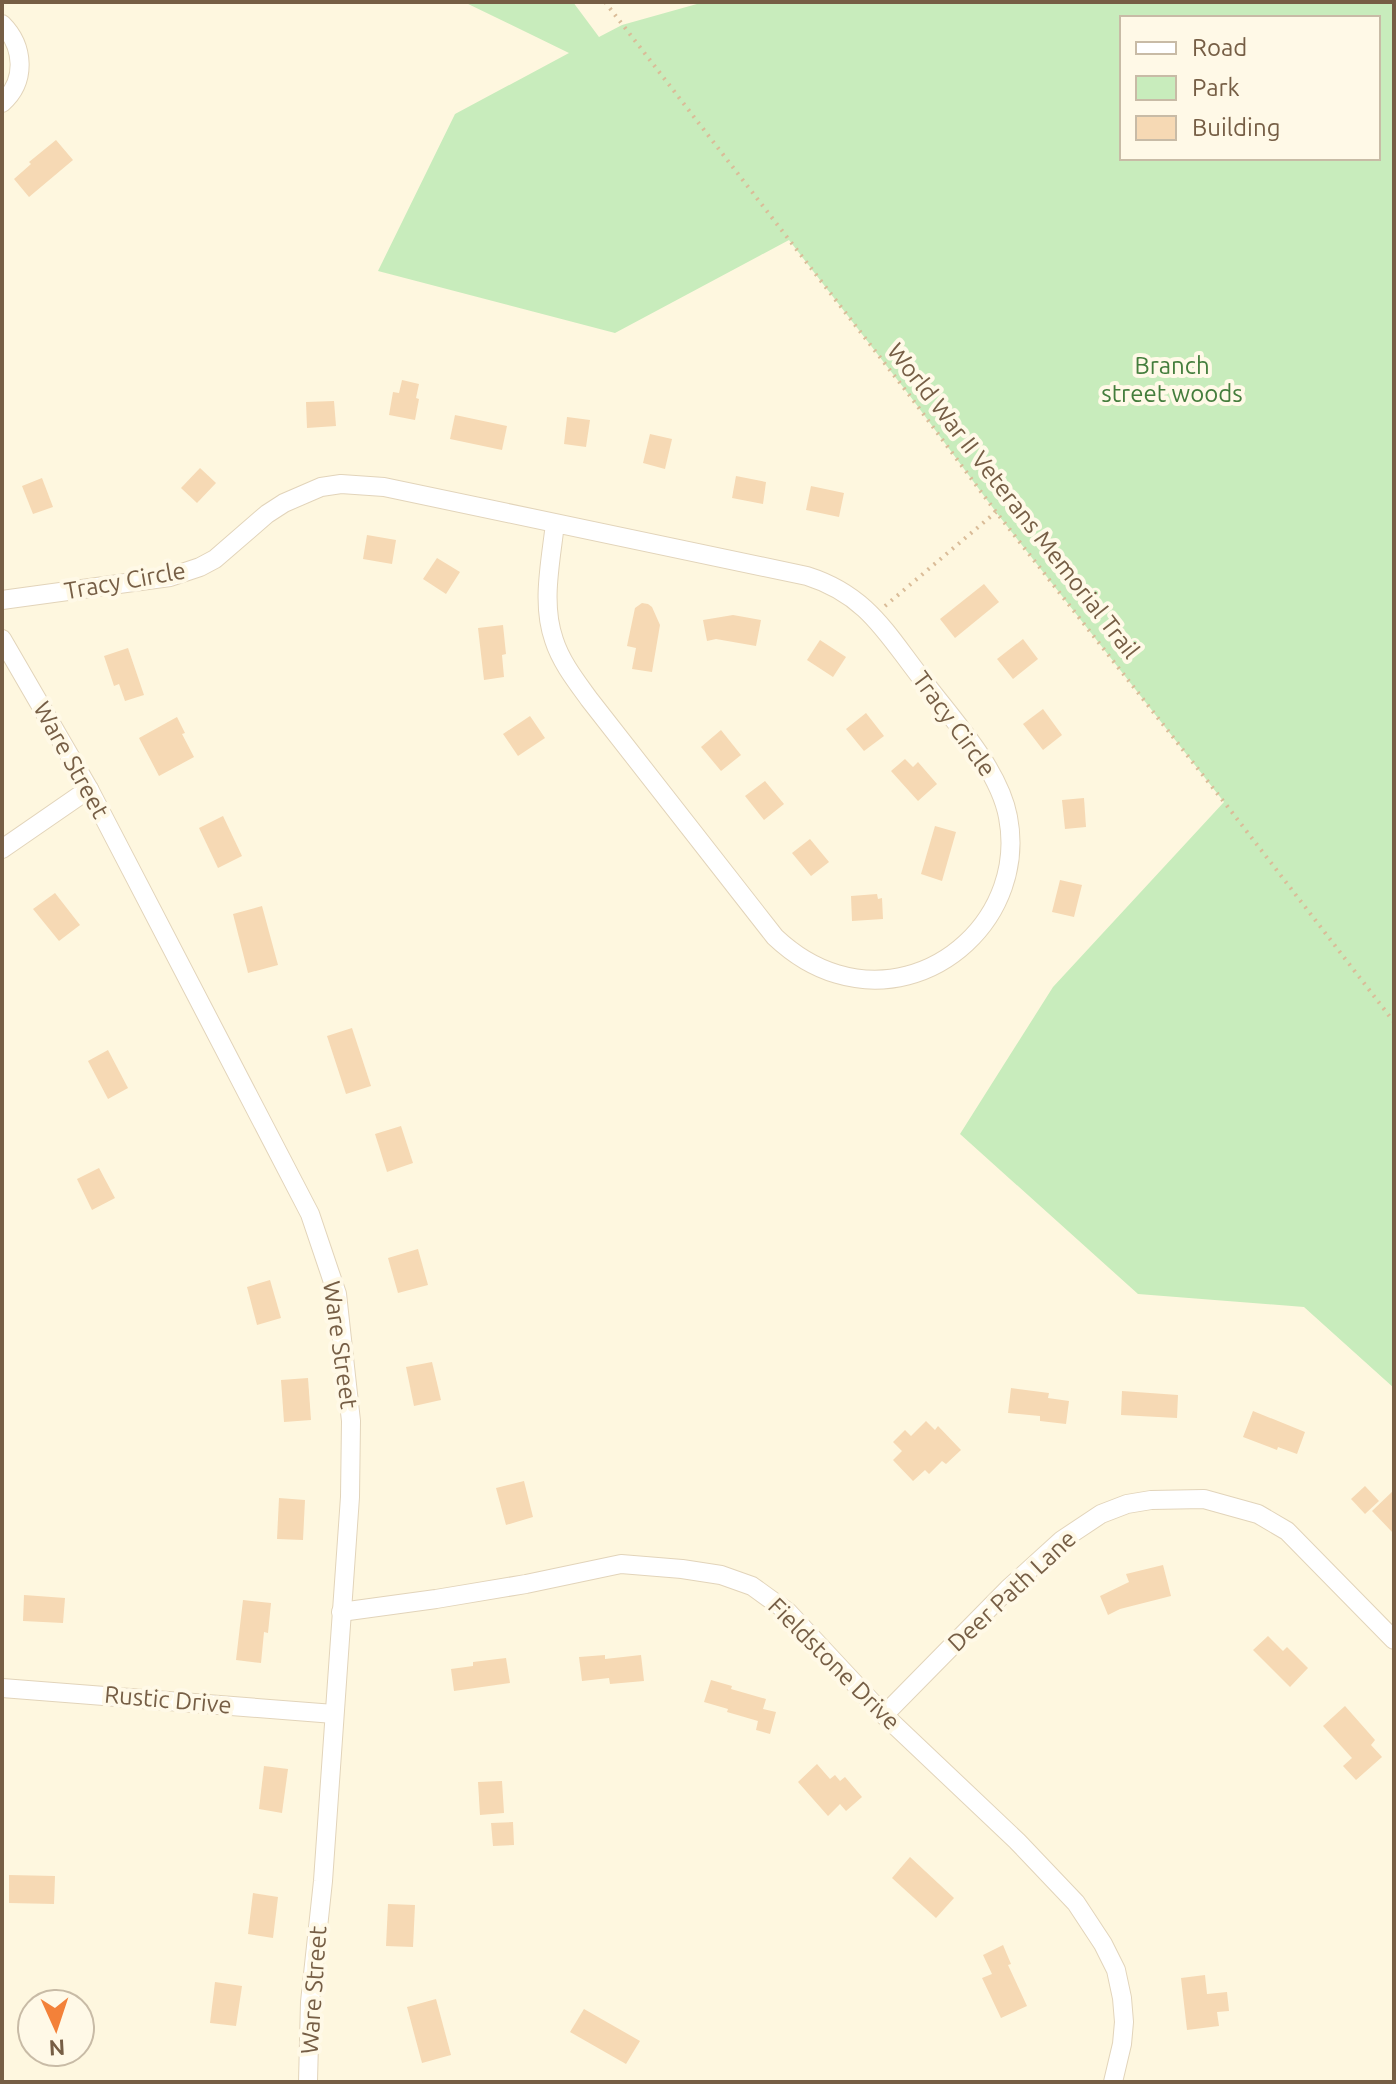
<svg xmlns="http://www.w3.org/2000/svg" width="1396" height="2084" viewBox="0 0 1396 2084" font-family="Ubuntu,sans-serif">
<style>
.green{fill:#c8ecbc;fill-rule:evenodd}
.building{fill:#f6d9b4}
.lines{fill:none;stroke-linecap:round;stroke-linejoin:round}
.minor-casing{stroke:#e2d4ba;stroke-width:20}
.path{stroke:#dabc98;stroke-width:4;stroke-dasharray:2 6;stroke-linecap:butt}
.minor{stroke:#fff;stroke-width:18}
.labels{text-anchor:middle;stroke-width:8;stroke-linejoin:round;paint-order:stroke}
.park-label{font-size:24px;fill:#447d3c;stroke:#fff9e7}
.street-label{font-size:24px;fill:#765e45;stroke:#fff9e7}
</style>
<rect width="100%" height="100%" fill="#fef7df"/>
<!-- green -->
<path class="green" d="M464 2H573L599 37 622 25 704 2H1394V1388L1304 1307 1138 1294 960 1134 1053 987 1224 802 996 512 910 396 789 240 615 333 378 271 455 114 569 53ZM1122 18H1378V158H1122Z"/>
<!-- building -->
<g class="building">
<path d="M56 140 73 160 29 197 14 179 31 164 29 162Z"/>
<path d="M402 380 419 384 416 398 419 399 415 420 389 415 393 392 399 393Z"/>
<path d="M334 401 336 426 307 428 306 402Z"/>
<path d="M455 415 507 426 502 450 450 439Z"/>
<path d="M567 417 590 420 586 447 564 444Z"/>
<path d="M650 434 672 439 665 469 643 463Z"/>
<path d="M200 468 216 483 197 503 181 488Z"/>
<path d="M736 476 766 482 763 504 732 498Z"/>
<path d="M42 478 53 507 33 514 22 486Z"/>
<path d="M811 486 844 493 839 517 806 510Z"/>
<path d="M367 535 396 540 392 564 363 559Z"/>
<path d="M437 558 460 572 446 594 423 579Z"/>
<path d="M984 584 999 602 955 638 940 619Z"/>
<path d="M642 603 648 604 652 607 660 625 652 672 632 669 636 648 627 646 635 608Z"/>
<path d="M733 615 761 620 756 646 716 639 707 641 703 620Z"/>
<path d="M503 625 506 654 502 655 504 677 484 680 478 628Z"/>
<path d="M1023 639 1038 659 1013 679 997 659Z"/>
<path d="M820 640 846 657 833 677 807 660Z"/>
<path d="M128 648 144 695 125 701 119 684 114 686 104 656Z"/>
<path d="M1043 709 1062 735 1043 750 1023 724Z"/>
<path d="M866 713 884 736 864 751 846 729Z"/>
<path d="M530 716 545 738 518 756 503 734Z"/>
<path d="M177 717 185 733 182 734 194 757 159 776 139 738Z"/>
<path d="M721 730 741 755 721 771 701 747Z"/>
<path d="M905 759 913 767 918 762 937 784 918 801 891 771Z"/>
<path d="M765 781 784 804 764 820 745 796Z"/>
<path d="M1084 798 1086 827 1065 829 1062 800Z"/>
<path d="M223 816 242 856 218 868 199 828Z"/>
<path d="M935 826 956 832 942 881 921 874Z"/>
<path d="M810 839 829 862 811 876 792 853Z"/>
<path d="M1060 880 1082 885 1074 917 1052 912Z"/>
<path d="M55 893 80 925 59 941 33 909Z"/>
<path d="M877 894 878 899 882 898 883 919 852 921 851 896Z"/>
<path d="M262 906 278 965 248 973 233 914Z"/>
<path d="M352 1028 371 1086 346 1094 327 1036Z"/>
<path d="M108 1050 128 1088 108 1099 88 1061Z"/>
<path d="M401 1126 413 1163 387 1172 375 1134Z"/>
<path d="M99 1168 115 1198 92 1210 77 1179Z"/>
<path d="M418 1249 428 1285 398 1293 388 1258Z"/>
<path d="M270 1280 281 1318 257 1325 247 1287Z"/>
<path d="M432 1362 441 1400 414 1406 406 1367Z"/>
<path d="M308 1378 311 1420 284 1422 281 1380Z"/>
<path d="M1011 1388 1049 1393 1048 1398 1069 1401 1066 1424 1040 1421V1416L1008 1413Z"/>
<path d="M1122 1391 1178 1395 1177 1418 1121 1415Z"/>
<path d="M1253 1411 1305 1432 1297 1454 1278 1447 1277 1450 1243 1437Z"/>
<path d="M926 1421 935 1430 938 1426 961 1450 946 1464 942 1461 929 1474 925 1470 913 1481 893 1460 902 1451 893 1442 905 1430 911 1436Z"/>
<path d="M524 1481 533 1517 506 1525 496 1488Z"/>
<path d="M1365 1486 1379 1501 1365 1514 1351 1499Z"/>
<path d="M1394 1490V1534L1372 1511Z"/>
<path d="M279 1498 305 1500 303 1540 277 1539Z"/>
<path d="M1163 1565 1171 1596 1120 1609 1108 1615 1100 1596 1129 1582 1126 1574Z"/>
<path d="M24 1595 65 1598 63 1623 23 1621Z"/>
<path d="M243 1600 271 1603 268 1633 264 1632 261 1663 236 1660Z"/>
<path d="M1268 1636 1283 1651 1287 1647 1308 1668 1290 1687 1253 1650Z"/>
<path d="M605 1655V1659L641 1655 644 1681 610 1684 609 1678 582 1681 579 1657Z"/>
<path d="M506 1658 510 1683 454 1691 451 1669 473 1666V1662Z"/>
<path d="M711 1680 732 1686 731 1689 766 1699 763 1709 776 1712 770 1734 756 1730 758 1721 727 1712 728 1709 704 1702Z"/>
<path d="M1345 1706 1375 1740 1371 1745 1382 1757 1356 1780 1343 1766 1352 1758 1323 1726Z"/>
<path d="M817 1764 830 1779 835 1775 840 1781 845 1777 862 1797 846 1811 840 1804 828 1816 798 1782Z"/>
<path d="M264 1766 288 1769 282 1813 259 1809Z"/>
<path d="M502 1781 504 1813 480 1815 478 1782Z"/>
<path d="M513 1822 514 1845 493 1846 491 1823Z"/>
<path d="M910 1857 954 1898 936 1918 892 1878Z"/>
<path d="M9 1875 55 1876 54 1904 9 1903Z"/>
<path d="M253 1893 278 1897 273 1938 248 1934Z"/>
<path d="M388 1904 415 1905 413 1947 386 1946Z"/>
<path d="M1003 1945 1011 1964 1008 1965 1027 2006 1001 2018 982 1978 992 1974 983 1955Z"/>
<path d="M1205 1975 1207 1994 1227 1992 1229 2011 1217 2012 1219 2026 1187 2030 1181 1978Z"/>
<path d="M215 1982 242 1986 236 2026 210 2023Z"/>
<path d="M436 1999 451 2055 422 2063 407 2007Z"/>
<path d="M584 2009 640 2041 626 2064 570 2032Z"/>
</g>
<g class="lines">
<!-- minor casing -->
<g class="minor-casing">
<g id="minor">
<path d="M2 24C24 46 27 81 2 103"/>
<path d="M2 600 170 577 200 567 215 559 267 514 284 503 321 487 341 484 384 487 807 576C867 595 886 633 922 679 951 718 999 768 1008 817 1027 915 934 1003 837 974 813 967 793 954 775 937L589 699C576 681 561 662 554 640 541 603 551 561 555 523"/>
<path d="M2 639 89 789 310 1214 337 1294 351 1421 350 1497 323 1881 310 2002 308 2082"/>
<path d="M2 849 89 789"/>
<path d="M341 1612 436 1599 526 1584 621 1564 682 1569 721 1575 752 1586 788 1612 884 1715 1017 1841 1076 1903 1103 1944 1116 1970 1122 1998 1124 2022 1122 2044 1113 2082"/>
<path d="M2 1688 334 1714"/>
<path d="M884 1715 1008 1589 1062 1540 1101 1514 1127 1504 1151 1500 1204 1499 1258 1514 1287 1531 1394 1640"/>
</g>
</g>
<!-- path -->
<g class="path">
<path d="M605 2 910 396 996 512 1224 802 1394 1022"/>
<path d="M885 606 996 512"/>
</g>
<!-- minor -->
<use href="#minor" class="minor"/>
</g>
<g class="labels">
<!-- park labels -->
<g class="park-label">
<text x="1172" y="374">Branch<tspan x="1172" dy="28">street woods</tspan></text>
</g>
<!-- street labels -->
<g class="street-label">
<text transform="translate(1013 501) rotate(52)" y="8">World War II Veterans Memorial Trail</text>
<text transform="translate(125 581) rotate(-10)" y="8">Tracy Circle</text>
<text transform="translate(954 724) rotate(54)" y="8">Tracy Circle</text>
<text transform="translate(71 760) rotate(61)" y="8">Ware Street</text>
<text transform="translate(340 1345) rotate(82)" y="8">Ware Street</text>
<text transform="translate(1012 1591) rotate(-43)" y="8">Deer Path Lane</text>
<text transform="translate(834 1664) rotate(45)" y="8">Fieldstone Drive</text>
<text transform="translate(168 1700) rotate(5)" y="8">Rustic Drive</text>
<text transform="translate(314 1990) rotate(-86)" y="8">Ware Street</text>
</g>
</g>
<!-- border -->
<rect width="1396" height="2084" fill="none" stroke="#765e45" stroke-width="8"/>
<!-- legend -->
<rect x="1120" y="16" width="260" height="144" fill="#fff9e7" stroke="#c8bba6" stroke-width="2"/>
<rect x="1136" y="42" width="40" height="12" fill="#ffffff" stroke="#c8bba6" stroke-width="2"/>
<text x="1192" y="56" font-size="24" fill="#765e45">Road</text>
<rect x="1136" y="76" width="40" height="24" fill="#c8ecbc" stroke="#c8bba6" stroke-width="2"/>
<text x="1192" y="96" font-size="24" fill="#765e45">Park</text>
<rect x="1136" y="116" width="40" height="24" fill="#f6d9b4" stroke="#c8bba6" stroke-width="2"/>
<text x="1192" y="136" font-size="24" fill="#765e45">Building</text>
<!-- north arrow -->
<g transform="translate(56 2028) rotate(177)"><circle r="38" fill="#fff9e7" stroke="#c8bba6" stroke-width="2"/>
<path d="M0-6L14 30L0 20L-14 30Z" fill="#f38139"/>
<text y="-12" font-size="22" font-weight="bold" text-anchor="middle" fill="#765e45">N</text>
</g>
</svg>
